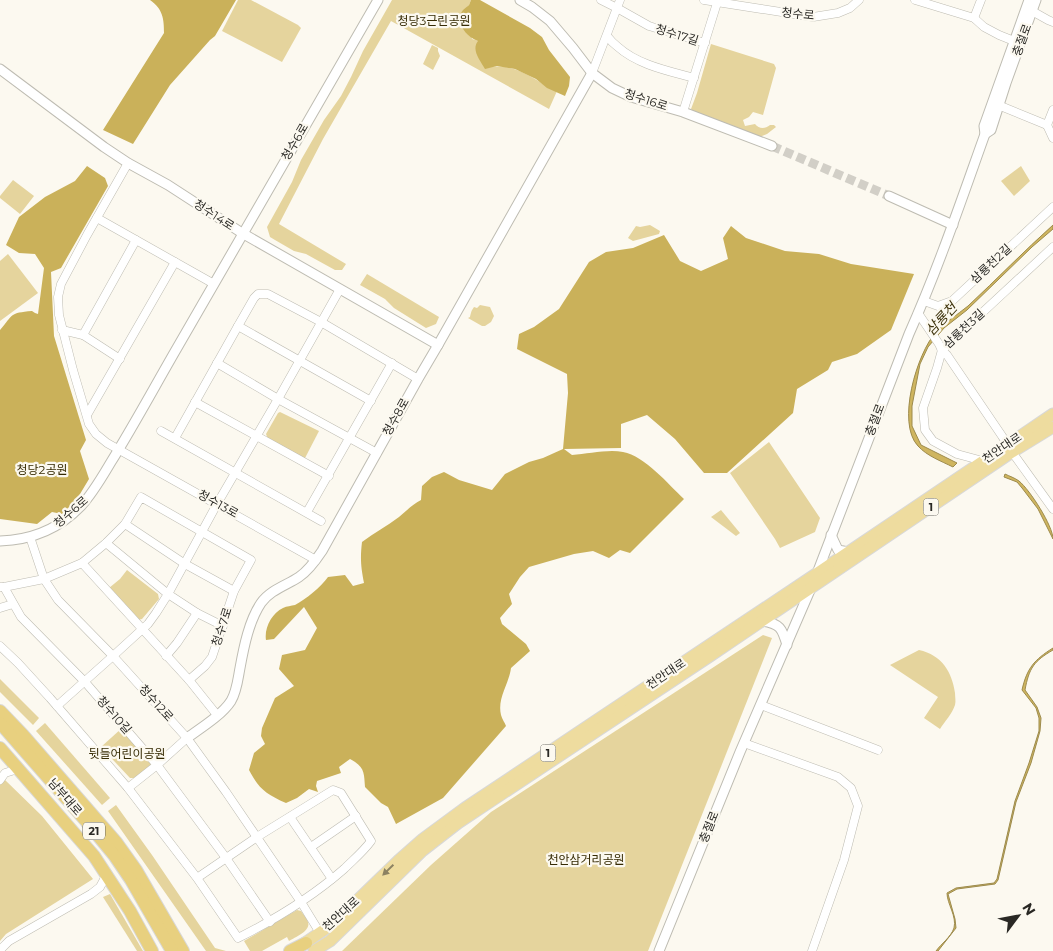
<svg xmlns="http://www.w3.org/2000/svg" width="1053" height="951" viewBox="0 0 1053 951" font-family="Montserrat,'Noto Sans KR',sans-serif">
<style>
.green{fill:#e5d49d}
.forest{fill:#cab15a}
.water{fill:#cfb55f;stroke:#9d8b4d}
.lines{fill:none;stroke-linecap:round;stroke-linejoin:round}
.tertiary-tunnel{stroke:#d2cfc7;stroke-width:9;stroke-dasharray:9 4.5;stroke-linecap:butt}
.minor-casing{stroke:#bebcb2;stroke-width:9}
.tertiary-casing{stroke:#bebcb2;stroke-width:11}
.primary-casing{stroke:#d8d8d8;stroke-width:13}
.trunk-casing{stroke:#d8d8d8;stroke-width:14}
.minor{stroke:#fff;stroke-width:8}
.tertiary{stroke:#fff;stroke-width:9}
.primary{stroke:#eedc9f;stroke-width:11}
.trunk{stroke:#e8d07f;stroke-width:12}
.oneway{fill:#8c8262}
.labels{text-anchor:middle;stroke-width:4.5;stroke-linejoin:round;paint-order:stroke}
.shield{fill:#fcf9f0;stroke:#686761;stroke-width:1}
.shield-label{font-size:11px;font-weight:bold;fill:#292824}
.street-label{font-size:12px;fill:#292824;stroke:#fcf9f0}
.park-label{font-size:12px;fill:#362b04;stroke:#fcf9f0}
.water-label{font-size:14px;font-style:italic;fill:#3f340e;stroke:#fcf9f0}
</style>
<rect width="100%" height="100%" fill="#fcf9f0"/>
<!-- green -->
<g class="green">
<path d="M238 0H251L298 25 301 28 282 62 222 31Z"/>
<path d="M392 0H471L469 5 467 7 472 39 479 41 488 67C507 65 519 69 535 79 543 84 548 88 557 91L549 109 391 21 323 139 279 224 346 264 342 270H335L315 259 306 254 294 251 275 240 270 237 267 227 292 182 301 160 324 120 341 96 351 77 363 51Z"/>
<path d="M711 44 774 64 776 68 763 115 753 112 749 117 743 120 745 126 755 124C759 129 765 129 770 125H774L776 127 767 134 759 137 694 113 691 109 697 93Z"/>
<path d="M432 45 438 48V51L440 56 433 70 423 64Z"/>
<path d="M1021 166 1030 181 1014 196 1001 181Z"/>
<path d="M13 180 34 196 20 214 0 198V196Z"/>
<path d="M650 225 660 231 659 234 633 241 628 238 636 226 640 227Z"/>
<path d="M8 254 38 293 0 321V261Z"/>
<path d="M367 274 439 317 436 324 426 328 394 308 385 299 360 285Z"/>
<path d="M480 305 490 307 494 316 491 322 485 326H482L468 318 470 317C471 313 471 311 474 307L477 308Z"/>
<path d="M280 412 319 431 304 460 268 439 266 434 278 413Z"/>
<path d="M769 442 820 518 815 532 780 548 775 539 730 473Z"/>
<path d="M721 510 740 533 736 536 711 517Z"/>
<path d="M127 570 158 594 159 599 142 619 138 620 109 588 120 579Z"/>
<path d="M763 635 772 638 648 951H342L431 865 491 812Z"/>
<path d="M919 650C942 655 952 672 955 693 955 697 956 701 955 705 952 714 945 721 940 729L924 718 938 697 890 665Z"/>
<path d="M0 679 39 718 33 725 0 692Z"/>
<path d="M45 723 110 798 102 805 36 731Z"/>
<path d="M122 728 152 762V766L135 778H130L101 747Z"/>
<path d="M4 779 42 816 93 879 6 934 0 941V785Z"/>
<path d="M116 805 152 855 215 948 226 951H206L108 811Z"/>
<path d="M110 894 143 951H137L103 897Z"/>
<path d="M297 910 301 911C303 914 307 918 308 922 311 931 296 937 289 941L287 937 262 951H250L244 941Z"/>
</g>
<!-- forest -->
<g class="forest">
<path d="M150 0H236L215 36 210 40 170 85 133 144 103 130 164 33C164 19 163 9 150 0Z"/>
<path d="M471 0H480L530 28 542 37 549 50 570 77 569 86 565 96 547 88 536 79 515 69 497 66 485 69C480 60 471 50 478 41 467 37 462 29 458 18L463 10 469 5Z"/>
<path d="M87 166 105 178 108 186 61 268 51 272 54 336 86 440 80 451 89 479 77 499 62 514 52 512 37 524 0 519V330C14 314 9 313 32 311L35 313 38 314 44 268 35 254 19 253 6 245 19 217 45 197 75 181Z"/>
<path d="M731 226 746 238 785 251 819 254 851 264 914 274 891 330 857 354 832 362 828 370 797 389 793 413 727 473H704L675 439 647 415 621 424V448L564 449 572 455C588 454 608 449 623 452 645 456 668 484 684 499L630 553 620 550 609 558 593 551 574 554 529 567 520 577 509 594 512 604 500 618 502 624 526 644 530 651 511 668C509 684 497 698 501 715 502 719 505 723 506 726L443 798 396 824 388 807 381 803 365 787C364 773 365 767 350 759L339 767 341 773 317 781 316 786 318 792 309 789 297 798 286 803C266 794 259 789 249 770L254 753 265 744 261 736 262 728 275 698 294 686 279 669 282 655 305 650 317 628 304 607 274 639 266 640C264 628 272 613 283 608 287 606 291 606 295 605 306 599 321 587 328 577L345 575 353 586 364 583C361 567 360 559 362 542 374 533 387 526 399 517 406 511 412 505 421 500L422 486 432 477 444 472 459 480 492 490 505 474 529 462 543 458 563 449 568 393 567 374 517 349 519 334 534 327 559 309 589 262 606 252 633 248 664 235 680 261 701 271 728 259 723 238Z"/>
</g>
<!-- water -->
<g class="water">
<path d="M1053 225V229L1032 247 967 310 944 328 928 347 920 364 912 406V426L921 445 957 463 953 467C941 461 927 456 918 446 896 423 917 353 936 332 945 322 957 315 968 306 997 279 1024 251 1053 225Z"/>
<path d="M1005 474C1009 476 1015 478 1019 481 1030 490 1053 526 1053 539L1038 509 1022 488 1017 482 1004 477Z"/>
<path d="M1053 648V650C1034 661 1029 668 1025 690L1037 707 1041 718 1040 731 1031 763 1016 802 998 880 995 884 957 889 948 894 955 919 956 928 938 951H936C941 944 951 937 954 928 957 916 947 904 947 893L956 888 994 883 997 879 1015 801 1029 763 1039 731V718L1036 708 1022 690C1027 668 1034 660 1053 648Z"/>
</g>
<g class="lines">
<!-- tertiary-tunnel -->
<path class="tertiary-tunnel" d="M772 146 889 196"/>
<!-- minor casing -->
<g class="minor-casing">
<g id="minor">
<path d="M601 0 617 8 649 26 705 43"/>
<path d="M704 0 813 17 838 13 850 8 859 0"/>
<path d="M915 0 974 18 984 27 999 35 1014 41"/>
<path d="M1032 11 1048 20 1053 22"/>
<path d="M974 18 981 0"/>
<path d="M607 36C610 40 614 44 618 47 638 65 669 71 694 78"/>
<path d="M592 73 620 0"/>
<path d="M998 105 1047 125"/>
<path d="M1053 110 1047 125 1053 138"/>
<path d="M683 112 717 3"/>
<path d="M128 163 87 235 61 284 58 297 59 315 73 370 89 424 96 434 107 443 316 560"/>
<path d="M97 218 214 284"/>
<path d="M924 301 938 306 952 301 1053 207"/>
<path d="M918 313 939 344 943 353"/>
<path d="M238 326 371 401"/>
<path d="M62 330 83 335 120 359"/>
<path d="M83 335 136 240"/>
<path d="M942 350 947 355 1002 436 1012 452 1053 509"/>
<path d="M217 363 278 399 377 453"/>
<path d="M195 402 329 476"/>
<path d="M87 415 175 262"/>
<path d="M161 431 321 521"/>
<path d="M175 438 238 326 254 298 258 294H268L321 322 418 379"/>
<path d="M983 461 957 454 933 441 925 430 923 408 937 368 942 350 1053 247"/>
<path d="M307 512 392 363"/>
<path d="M125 524 185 564 234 591"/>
<path d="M30 537 44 579 58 600 113 656 187 738 226 792 301 902 320 933"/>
<path d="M106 543 168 594 197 613 223 626"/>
<path d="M82 563 189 680 217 715"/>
<path d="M0 587H4L44 579 82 563 106 543 125 524 141 497 251 560 234 591 212 657 205 666 189 680"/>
<path d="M4 587 21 617 85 682 157 765 226 858 270 922"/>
<path d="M0 608 13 604"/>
<path d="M0 646 18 663 50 698 128 788 197 878 238 938C276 919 312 897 344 869 353 860 363 852 371 841L341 793 333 790 257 837 197 878"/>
<path d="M166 656 177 643 197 613"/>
<path d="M761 705 878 750"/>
<path d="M57 706 113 656 148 624 156 613 168 594 217 504 278 399 340 289"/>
<path d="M744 743 838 777 851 788 858 806 844 860 812 951"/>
<path d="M0 780 5 773 18 769"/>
<path d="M128 788 157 765 187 738"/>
<path d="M290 817 332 879"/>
<path d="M311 847 356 816"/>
<path d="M0 950 9 941 91 894 100 887 106 876"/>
</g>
</g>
<!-- tertiary casing -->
<g class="tertiary-casing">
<g id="tertiary">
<path d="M520 0 532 7 550 21 573 48 592 73 612 88 631 97 683 112 772 146"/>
<path d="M0 69 104 147 128 163 168 185 242 233 438 345"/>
<path d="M985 134 991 130 1006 83 1036 0"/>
<path d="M889 196 953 225"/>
<path d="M831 535 838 550 848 552"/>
<path d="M0 541C32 540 59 529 81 506 93 493 102 477 111 462 134 425 155 386 177 348 244 232 311 116 378 0"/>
<path d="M816 576 909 334C938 269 961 201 985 134L984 126 1029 0"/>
<path d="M763 621C780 624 782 628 787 645"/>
<path d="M187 738C201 728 222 715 231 701 237 691 238 678 240 668 244 646 249 621 261 603 270 590 287 585 299 577 308 571 316 560 322 551L418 379 438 345 592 73"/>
<path d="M659 951 740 752 811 588"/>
</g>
</g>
<!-- primary casing -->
<g class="primary-casing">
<g id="primary">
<path d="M299 947 334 923 398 861 423 839 465 808 816 574 1053 414"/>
<path d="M314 951 330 941 422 851 458 823 710 656 1012 452 1053 427"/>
</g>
</g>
<!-- trunk casing -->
<g class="trunk-casing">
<g id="trunk">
<path d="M0 711 23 735 116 842 136 870 183 951"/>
<path d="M0 723 86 821 114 855 131 880 172 951"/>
<path d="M0 748 94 856 130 911 152 951"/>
<path d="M290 951 306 943"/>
</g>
</g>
<!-- minor -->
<use href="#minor" class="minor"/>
<!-- tertiary -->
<use href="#tertiary" class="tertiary"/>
<!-- primary -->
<use href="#primary" class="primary"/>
<!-- trunk -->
<use href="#trunk" class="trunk"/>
</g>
<!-- one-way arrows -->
<defs><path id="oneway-solid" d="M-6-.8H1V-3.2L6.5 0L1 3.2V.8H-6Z" transform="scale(1.25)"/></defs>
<use class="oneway" href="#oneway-solid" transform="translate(388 870) rotate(136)"/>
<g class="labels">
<!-- shield labels -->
<g class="shield">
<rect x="923.5" y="498.5" width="15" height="17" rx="4"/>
<rect x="540.5" y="744.5" width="15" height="17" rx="4"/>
<rect x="83" y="822.5" width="22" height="17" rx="4"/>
</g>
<g class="shield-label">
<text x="931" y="511">1</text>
<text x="548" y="757">1</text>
<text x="94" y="835">21</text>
</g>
<!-- street labels -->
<g class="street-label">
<text transform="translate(798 14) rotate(6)" y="4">청수로</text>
<text transform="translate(677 35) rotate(17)" y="4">청수17길</text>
<text transform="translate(1022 40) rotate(-70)" y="4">충절로</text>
<text transform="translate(646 100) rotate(18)" y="4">청수16로</text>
<text transform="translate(295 142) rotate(-60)" y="4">청수6로</text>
<text transform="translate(214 215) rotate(33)" y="4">청수14로</text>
<text transform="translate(991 264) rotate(-43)" y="4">삼룡천2길</text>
<text transform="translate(964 329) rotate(-43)" y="4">삼룡천3길</text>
<text transform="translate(396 417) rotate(-61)" y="4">청수8로</text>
<text transform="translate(875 420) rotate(-69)" y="4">충절로</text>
<text transform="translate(1002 448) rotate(-34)" y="4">천안대로</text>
<text transform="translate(218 504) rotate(29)" y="4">청수13로</text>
<text transform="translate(71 512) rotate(-41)" y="4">청수6로</text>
<text transform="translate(222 627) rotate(-72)" y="4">청수7로</text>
<text transform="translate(666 674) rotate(-34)" y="4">천안대로</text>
<text transform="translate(156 703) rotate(48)" y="4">청수12로</text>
<text transform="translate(114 715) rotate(49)" y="4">청수10길</text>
<text transform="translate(65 797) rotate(49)" y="4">남부대로</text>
<text transform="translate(709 827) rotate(-68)" y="4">충절로</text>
<text transform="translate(341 914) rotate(-42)" y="4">천안대로</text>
</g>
<!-- park labels -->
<g class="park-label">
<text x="434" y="25">청당3근린공원</text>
<text x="42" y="474">청당2공원</text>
<text x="127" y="758">뒷들어린이공원</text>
<text x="586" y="864">천안삼거리공원</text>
</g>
<!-- water labels -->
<g class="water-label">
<text transform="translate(941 319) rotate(-47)" y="5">삼룡천</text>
</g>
</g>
<!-- north arrow -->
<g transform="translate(1018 916) rotate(58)" stroke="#fcf9f0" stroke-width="4" paint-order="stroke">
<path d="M0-4L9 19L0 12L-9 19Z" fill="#292824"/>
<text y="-8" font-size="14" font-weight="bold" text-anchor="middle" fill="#292824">N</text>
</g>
</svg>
